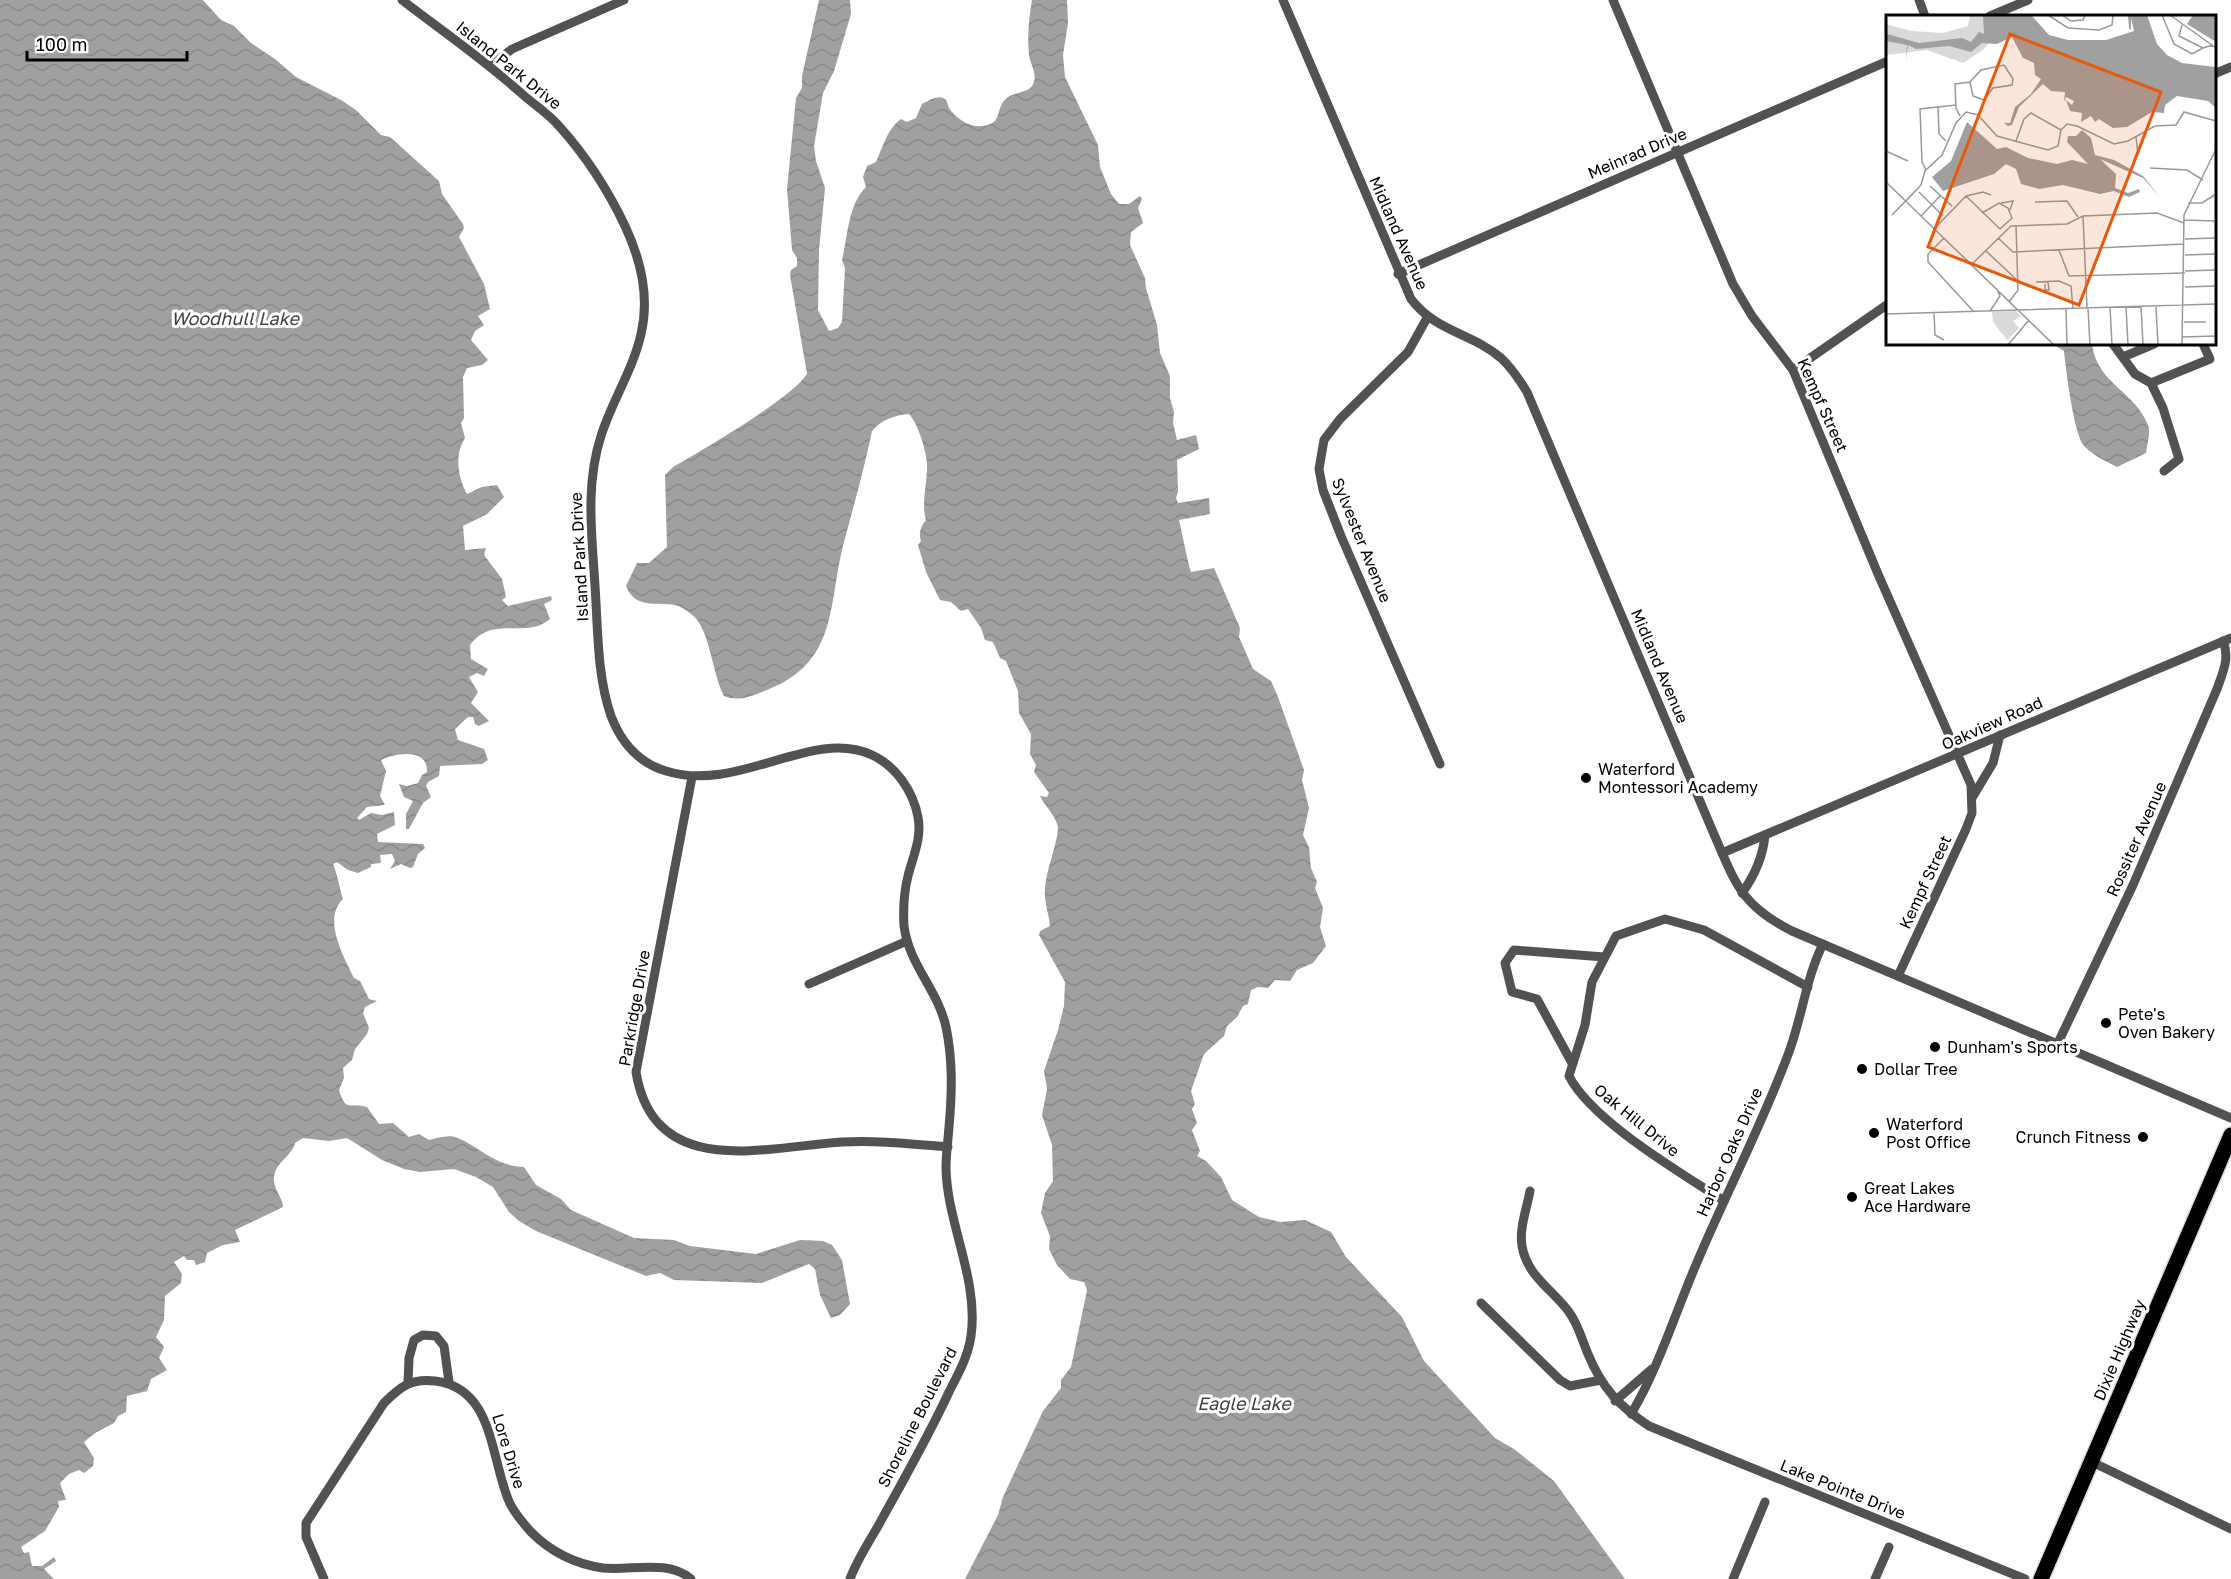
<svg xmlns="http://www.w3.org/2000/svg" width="2231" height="1579" viewBox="0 0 2231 1579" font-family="'Golos Text',sans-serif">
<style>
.water{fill:url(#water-waves)}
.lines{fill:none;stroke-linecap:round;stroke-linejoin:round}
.primary-casing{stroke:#dbdbdb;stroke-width:18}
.street{stroke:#525252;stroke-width:9}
.primary{stroke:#000;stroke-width:15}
.poi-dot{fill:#000;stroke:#fff;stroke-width:2}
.labels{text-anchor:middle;stroke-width:6;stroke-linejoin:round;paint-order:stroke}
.street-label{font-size:16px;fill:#000;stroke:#fff}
.poi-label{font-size:16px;fill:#000;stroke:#fff;text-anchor:start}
.water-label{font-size:18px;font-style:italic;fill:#414141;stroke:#fff}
.inset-road{fill:none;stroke:#999;stroke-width:1.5}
.view{fill:#e8590c;fill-opacity:0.15;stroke:#e8590c;stroke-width:3}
.inset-edge{fill:none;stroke:#000;stroke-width:3}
</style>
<defs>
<pattern id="water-waves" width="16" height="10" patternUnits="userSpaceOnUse" patternTransform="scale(1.5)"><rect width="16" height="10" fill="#a0a0a0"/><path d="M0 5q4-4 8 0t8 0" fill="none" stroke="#888"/></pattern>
</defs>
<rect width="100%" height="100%" fill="#fff"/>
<!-- water -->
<g class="water">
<path d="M0 0H203L221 20 234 26 251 43 275 59 296 77 341 100 356 110 381 135 390 137 439 181 442 194 463 224 464 228 459 237 484 284 490 309 478 316 484 325 475 331 471 340 488 360 482 365 467 368 463 377 464 418 461 423 465 438C454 455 458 478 467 494L482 487 497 485 504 497 487 514 463 526 465 550 486 548 484 555 502 579 506 597 502 600 508 606 551 596 552 600 544 604 550 619C526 640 493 614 470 645L471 659 488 669 484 676 477 673 469 677 478 692 471 703 489 721 479 726 475 724 473 717H468L455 729 458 740 484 749 488 760 482 764 440 766 439 776 428 782 426 786 431 797 423 803 409 829H406V814L413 801 404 797 399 784 407 786 418 783 422 775 427 772C428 747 395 753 381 760L386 771 380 796 385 805 367 807 357 818 359 820 371 813 382 815 394 812 395 825 377 834 378 842 423 844 425 848 418 854 413 867 410 868 401 864 390 869 395 861 392 854 380 855 381 863 371 864V867L358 873 348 870 337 862 333 864C338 876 339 887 343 899 322 919 344 957 354 978L360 981 369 999 377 1001 365 1007 363 1013 369 1028 367 1034 355 1049 352 1060 343 1068 344 1078 339 1090C346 1113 350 1102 367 1107L379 1124 393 1123 409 1137 419 1134 429 1140C438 1138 449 1134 458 1138 481 1148 495 1166 524 1167L536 1185 561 1199 571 1210 634 1238 674 1240 690 1246 756 1254 800 1240 823 1241 832 1245 842 1260 850 1304 840 1315 831 1318 820 1295 815 1269 809 1264 762 1283 674 1280 660 1273 646 1276 536 1231 519 1221 509 1212 493 1187 476 1177 454 1169 420 1172 404 1169 382 1160 347 1138 329 1141 303 1138 295 1143C292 1157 273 1163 274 1180 274 1190 283 1198 283 1207L235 1230 240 1242 223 1245 207 1253 205 1262 196 1265 194 1260H187L184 1256 174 1262 182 1274 181 1283 165 1296 164 1320 156 1337 164 1347 159 1358 167 1370 151 1379 147 1391 127 1396 126 1412 118 1416 114 1423 95 1433 84 1442 94 1458 93 1466 84 1473 79 1470 69 1474 60 1483 66 1500 58 1501 59 1507 45 1531 21 1547 24 1553 29 1552 32 1566H42L54 1557 56 1561 44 1569 54 1579H0Z"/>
<path d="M819 0H850L851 14 834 71 823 93 814 146 816 161 825 188 819 250 818 310 829 331 838 328 842 322 845 268 842 260C848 235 848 205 866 187L863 177 867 166 876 162C883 147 887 129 901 119L907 122 916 118 922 104C928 101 939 94 945 99 947 100 948 106 949 108 959 123 980 133 995 121 1001 112 998 105 1007 98 1014 92 1027 93 1032 86 1039 76 1030 64 1029 55 1027 36 1029 18 1032 0H1067L1068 23 1063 55 1065 77 1098 145 1100 167 1111 194 1119 204H1129L1140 196 1142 199 1138 208 1143 223 1131 232 1130 245 1145 278 1146 288 1157 325 1160 353 1170 376V398L1174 412 1173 423 1177 440 1196 435 1199 449 1177 460 1178 492 1176 498 1178 503 1209 498 1210 514 1179 520 1189 566 1191 572 1214 568 1240 628 1239 637 1253 669 1271 681 1278 697 1304 770 1302 780 1309 808 1303 835 1309 847 1311 868 1317 882 1315 888 1323 908 1320 927 1326 946 1313 963 1297 970 1290 981 1275 980 1268 988 1258 987 1251 990 1248 1004 1243 1006 1237 1017 1227 1026 1224 1036 1204 1054 1191 1091 1195 1104 1192 1109 1197 1123 1192 1130 1200 1151 1197 1156 1206 1161 1221 1177 1232 1200 1259 1217 1280 1222 1305 1220 1331 1232 1346 1257 1402 1317 1424 1361 1495 1438 1514 1449 1554 1481 1625 1579H965L998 1515 1003 1497 1043 1411 1061 1388V1380L1071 1367 1087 1290 1084 1282 1070 1279 1057 1265 1049 1249 1050 1236 1041 1213 1045 1193 1053 1181 1052 1145 1042 1115 1047 1089 1044 1071 1058 1030 1064 1006 1065 982 1039 935 1040 931 1050 926C1049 916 1046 907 1045 898 1043 875 1056 851 1058 829 1058 818 1044 805 1040 796L1047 797 1049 793 1034 772 1036 765 1030 754 1031 734 1019 713 1018 691 1006 661 1000 658 993 642 985 640 981 628 968 609 961 611 951 602 940 600 926 572 918 545 921 541C918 533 921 526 926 520 921 503 927 485 927 468 928 455 918 423 909 414 895 415 881 420 872 431 864 470 853 508 843 546 828 606 838 662 767 690 751 696 740 702 724 696 712 674 710 627 691 614 686 610 680 606 675 605 655 602 635 609 626 586L637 563H649L667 547 665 475 673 467C701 451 792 398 807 374L790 275 791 270 797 266V258L792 250 787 189 796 98 802 88V76Z"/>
<path d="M2052 344H2092C2097 384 2135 391 2148 425 2151 432 2147 445 2146 453L2117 467C2106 461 2089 454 2082 443 2073 426 2066 371 2064 351Z"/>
</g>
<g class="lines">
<!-- primary casing -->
<g class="primary-casing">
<path id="primary" d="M2041 1579 2231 1135"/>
</g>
<!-- street -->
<g class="street">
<path d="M402 0C442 31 483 59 521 93 533 104 548 113 559 126 586 156 608 190 625 226 641 260 650 296 641 334 633 370 612 401 601 436 585 485 592 536 595 586 598 629 597 676 611 716 621 742 639 763 666 771 739 794 811 727 872 755 896 766 913 791 918 817 922 838 913 856 908 876 904 892 903 909 904 926 909 965 938 990 946 1027 953 1061 952 1093 949 1127 948 1141 946 1154 946 1168 947 1224 979 1279 971 1336 968 1357 958 1374 949 1392 929 1435 906 1476 883 1517 872 1538 858 1557 850 1579"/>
<path d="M1283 0 1411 299C1436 332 1472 333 1501 358 1512 368 1519 379 1527 392L1713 832C1735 882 1740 905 1792 931L2231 1118"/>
<path d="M1613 0 1733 284 1752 316 1793 370 1878 574 1971 785 1972 813 1966 829 1898 976"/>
<path d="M1919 0 1925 16"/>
<path d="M1990 16 2028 0"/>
<path d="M490 66 512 49 624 0"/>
<path d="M2214 74 2231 67"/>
<path d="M1398 274 1888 61"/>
<path d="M1427 318 1408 352 1340 419 1324 440 1319 469 1323 490 1341 536 1440 764"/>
<path d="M2113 344 2135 374 2151 383 2163 408 2179 459 2164 471"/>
<path d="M2123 357 2154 344"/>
<path d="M1793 370 1888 304"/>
<path d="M2151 383 2210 359 2203 344"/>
<path d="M692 777 636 1072C654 1181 765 1147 842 1142 877 1140 912 1144 948 1147"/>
<path d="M1972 798 1993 763 2000 735"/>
<path d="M1722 853 2231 638"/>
<path d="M1742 893C1755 875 1763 857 1765 835"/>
<path d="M809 984 907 941"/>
<path d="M2057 1045 2133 885 2217 689C2223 672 2230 658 2223 641"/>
<path d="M1572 1063 1537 999 1512 992 1505 963 1514 950 1604 957"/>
<path d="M1530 1191C1527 1208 1519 1228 1522 1246 1527 1276 1552 1289 1569 1312 1578 1324 1582 1340 1588 1354 1602 1388 1619 1406 1649 1426L2025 1579"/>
<path d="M1724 1201C1680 1172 1592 1121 1569 1076L1585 1025 1592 982 1616 936 1665 919 1704 930 1808 987"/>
<path d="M1481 1303 1560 1380 1570 1386 1601 1380"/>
<path d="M408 1383 409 1358 414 1340 423 1335 436 1336 444 1346 449 1382"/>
<path d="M1615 1401 1652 1369"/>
<path d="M1631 1414C1658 1370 1677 1308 1698 1260 1727 1191 1763 1123 1789 1052 1802 1017 1806 978 1823 944"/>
<path d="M2092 1462 2231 1529"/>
<path d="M324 1579 306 1537V1523L384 1403C400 1387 411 1378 435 1381 493 1388 490 1454 508 1499 512 1510 523 1523 531 1532 551 1552 575 1564 603 1568 631 1571 668 1559 691 1579"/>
<path d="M1733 1579 1765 1502"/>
<path d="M1875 1579 1889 1547"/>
</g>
<!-- primary -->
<use href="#primary" class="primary"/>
</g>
<!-- markers -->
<g class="poi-dot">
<circle cx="1586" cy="778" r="6"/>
<circle cx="2106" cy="1023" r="6"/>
<circle cx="1935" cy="1047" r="6"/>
<circle cx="1862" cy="1069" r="6"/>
<circle cx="1874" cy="1133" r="6"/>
<circle cx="2143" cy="1137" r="6"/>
<circle cx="1852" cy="1197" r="6"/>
</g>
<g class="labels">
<!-- street labels -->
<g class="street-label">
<text transform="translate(509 65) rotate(39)" y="6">Island Park Drive</text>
<text transform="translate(1637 153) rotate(-23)" y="6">Meinrad Drive</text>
<text transform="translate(1399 233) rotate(66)" y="6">Midland Avenue</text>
<text transform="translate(1823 405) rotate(66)" y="6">Kempf Street</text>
<text transform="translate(1362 540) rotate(68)" y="6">Sylvester Avenue</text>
<text transform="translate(579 557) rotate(-93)" y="6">Island Park Drive</text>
<text transform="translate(1660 666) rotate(67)" y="6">Midland Avenue</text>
<text transform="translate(1992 723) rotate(-24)" y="6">Oakview Road</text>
<text transform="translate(2136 839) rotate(-66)" y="6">Rossiter Avenue</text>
<text transform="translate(1925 882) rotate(-65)" y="6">Kempf Street</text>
<text transform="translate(634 1008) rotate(-80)" y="6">Parkridge Drive</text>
<text transform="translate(1637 1120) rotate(39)" y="6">Oak Hill Drive</text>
<text transform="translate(1729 1152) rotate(-66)" y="6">Harbor Oaks Drive</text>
<text transform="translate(2119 1350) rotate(-67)" y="6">Dixie Highway</text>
<text transform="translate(917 1417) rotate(-63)" y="6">Shoreline Boulevard</text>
<text transform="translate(509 1451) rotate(73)" y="6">Lore Drive</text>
<text transform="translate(1843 1489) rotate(22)" y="6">Lake Pointe Drive</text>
</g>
<!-- poi labels -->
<g class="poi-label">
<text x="1598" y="775">Waterford<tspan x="1598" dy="18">Montessori Academy</tspan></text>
<text x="2118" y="1020">Pete's<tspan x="2118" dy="18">Oven Bakery</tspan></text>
<text x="1947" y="1053">Dunham's Sports</text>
<text x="1874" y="1075">Dollar Tree</text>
<text x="1886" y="1130">Waterford<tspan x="1886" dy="18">Post Office</tspan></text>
<text x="2131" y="1143" text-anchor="end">Crunch Fitness</text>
<text x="1864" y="1194">Great Lakes<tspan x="1864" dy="18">Ace Hardware</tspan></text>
</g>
<!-- water labels -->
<g class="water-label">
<text x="235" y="325">Woodhull Lake</text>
<text x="1244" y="1410">Eagle Lake</text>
</g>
</g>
<!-- overview -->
<g transform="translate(1886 15)">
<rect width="330" height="330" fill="#fff"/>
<path d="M84 0H116L122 7 98 34 77 48 41 35 0 40V9L25 16 57 18 82 11Z" fill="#d9d9d9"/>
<path d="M130 296 135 301 127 306 133 313 121 325 107 307 106 297Z" fill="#d9d9d9"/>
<path d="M97 0H145L163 20 182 25H220L248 16 245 3V15L243 13 242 0H261L271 29 281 40 296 48 329 52 330 93 322 86 291 81 279 90 278 98 266 97 241 112 227 113 213 104 209 107 205 101 195 107 196 98 184 96 180 85 186 90 188 86 180 82 178 87 179 77 165 76 157 69 133 92 126 110 122 111 118 108H124L129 92 145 79 155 64 149 60 148 48 137 43 126 22 111 29 96 28 85 37 63 31 30 34 22 30 20 45 21 30 0 26 1 19 33 28 76 23 85 27 93 17 98 19ZM307 0H330V27L301 9ZM81 107 111 134 120 132 142 143 171 149 186 145 202 149 181 127 182 121H190L196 115 205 123 209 140 228 145 257 161 274 182 257 163 214 144 230 159 229 173 242 178 253 174 254 177 243 182 228 176 214 179 177 170 153 174 135 169 130 154 120 149 108 159 57 176 46 162 65 146Z" fill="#a0a0a0"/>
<path class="inset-road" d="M162 0 182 13 213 15 226 10 227 0M176 0 185 6 197 5 199 0M276 0 288 29 306 39 317 33M284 0 330 33M296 10 293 21 317 33 327 30M118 50 127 64 126 70 107 73 98 85 87 81 84 67 95 55ZM52 91 53 119 60 126M74 101 70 93 69 69 84 67M175 115 181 109 191 111 228 129 242 126 269 111 290 110 298 97 330 106M250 122 252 140M130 126 138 104 145 98 175 115M0 136 22 146M264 153 301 155 317 165M40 155 36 147 34 94 70 90M0 167 168 330M35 170 39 156 56 140 70 108 80 97 92 100 111 121 162 135 172 131 175 115M44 171 66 191M33 177 57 201M80 181 114 214M149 187 181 186 192 202M115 188 127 186 124 195M302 188H316L330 179M96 198 113 188 122 193 126 203 114 214M6 200 35 170 20 186M35 201 54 181M197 201 201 293M298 205 330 206M48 214 80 181 97 177 105 180M58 223 42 239V247L88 297M112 223 127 237 298 229M299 224 330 223M99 235 132 266M173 235 183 261 299 258M299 240 330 239M85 250 125 211 181 209 197 201 271 198 298 208M299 256 330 255M150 267 173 266 185 271 187 294M159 269V275H163L162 267M299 272 330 271M123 287 132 275 130 210M255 291 257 330M270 291 272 330M224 292 226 330M240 292 242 330M202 293 204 330M180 294 181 330M104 296 114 281 112 277M48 298 49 320 58 325M0 299 330 289M298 307H320M296 322 330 321M122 330 143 305M296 330 298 200 330 134"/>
<path class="view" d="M124 19 275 77 193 290 42 232Z"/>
<rect width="330" height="330" class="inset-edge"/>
</g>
<!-- scale -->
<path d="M27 51v9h160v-9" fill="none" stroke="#000000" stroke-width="3"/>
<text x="36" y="51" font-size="18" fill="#000000" stroke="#ffffff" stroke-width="4.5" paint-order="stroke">100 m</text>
</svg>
